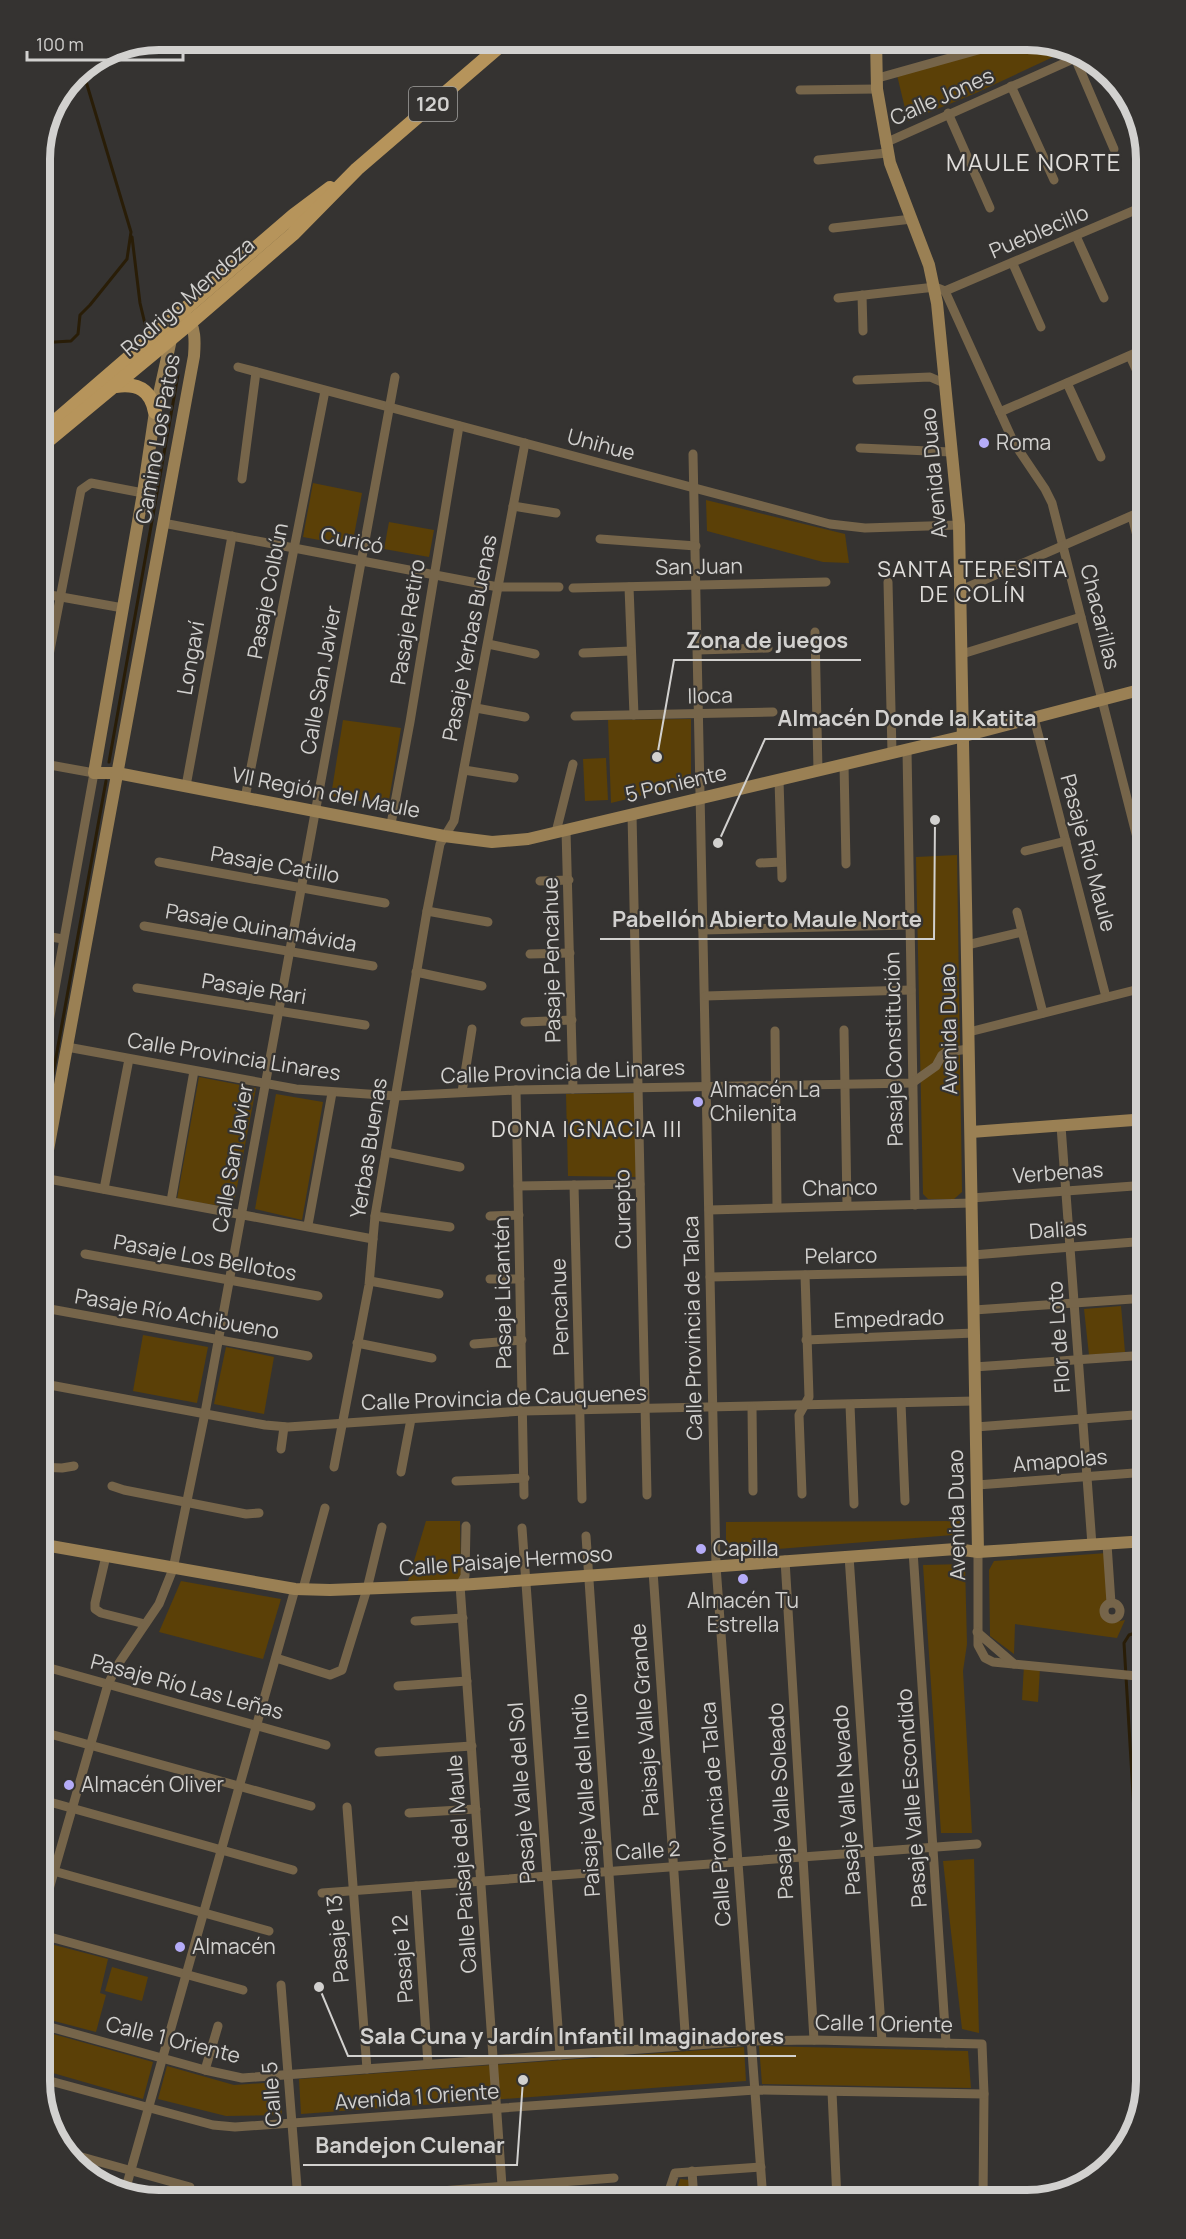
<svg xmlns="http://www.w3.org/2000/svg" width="1186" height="2239" viewBox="0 0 1186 2239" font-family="Manrope,sans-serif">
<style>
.green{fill:#5b4007}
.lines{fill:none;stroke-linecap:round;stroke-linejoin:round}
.stream{stroke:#291d07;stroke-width:3}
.street{stroke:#76654a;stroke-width:9}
.secondary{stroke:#9a8054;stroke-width:12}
.primary{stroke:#b6945b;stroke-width:14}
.poi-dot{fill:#b5acf8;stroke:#353331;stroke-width:2}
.labels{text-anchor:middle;stroke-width:4.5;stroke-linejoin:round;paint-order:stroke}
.shield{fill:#353331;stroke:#a3a2a0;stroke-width:1.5}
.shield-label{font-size:20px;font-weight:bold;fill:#d2d1cf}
.street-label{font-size:21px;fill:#d2d1cf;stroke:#353331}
.poi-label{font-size:21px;fill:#d2d1cf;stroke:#353331;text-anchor:start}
.neighbourhood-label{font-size:22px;letter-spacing:1.5px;fill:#e1dfdc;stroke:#353331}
.quarter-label{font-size:24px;letter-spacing:1.5px;fill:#e1dfdc;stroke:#353331}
.rim{fill:none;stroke:#d2d1cf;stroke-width:8}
.leader{fill:none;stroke:#d2d1cf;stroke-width:2}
.callout-dot{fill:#d2d1cf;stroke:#353331;stroke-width:2}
.callout-label{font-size:22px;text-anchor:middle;font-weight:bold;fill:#d2d1cf;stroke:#353331;stroke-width:4.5;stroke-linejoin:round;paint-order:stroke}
</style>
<rect width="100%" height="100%" fill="#353331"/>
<!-- green -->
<g class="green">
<path d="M1031 39 1066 51 976 93 908 121 897 75Z"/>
<path d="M313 483 362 493 352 546 303 537Z"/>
<path d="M706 500 845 534 849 563 823 562 707 531Z"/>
<path d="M389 522 434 530 429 557 384 549Z"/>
<path d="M691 719V779L688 784 611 803 608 720Z"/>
<path d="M343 720 401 728 388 806 331 796Z"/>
<path d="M606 758 608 800 585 801 583 759Z"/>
<path d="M957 855 962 1192 954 1199H928L923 1194 916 857Z"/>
<path d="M199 1077 256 1088 233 1208 177 1199Z"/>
<path d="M635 1093 636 1177 568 1176 566 1094Z"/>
<path d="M276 1094 323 1102 302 1220 255 1209Z"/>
<path d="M1121 1306 1125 1352 1089 1355 1084 1309Z"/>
<path d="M143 1335 208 1347 197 1403 133 1391Z"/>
<path d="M226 1347 274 1357 264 1414 214 1404Z"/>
<path d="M426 1521H460L461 1579 408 1581Z"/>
<path d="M960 1521 959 1531 953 1535 726 1553V1522Z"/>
<path d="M1107 1553 1108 1602 1104 1607C1105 1621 1113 1623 1125 1620L1117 1638 1015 1624 1014 1654 990 1636 989 1570 994 1561Z"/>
<path d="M965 1564 967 1644 963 1671 972 1833H941L923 1565Z"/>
<path d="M181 1581 281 1599 263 1659 159 1632Z"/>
<path d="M1024 1665 1040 1668 1038 1702 1022 1700Z"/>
<path d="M974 1859 979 2033 962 2029 943 1861Z"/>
<path d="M43 1942 108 1959 100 1993 106 1995 96 2032 39 2017V1957Z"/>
<path d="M112 1967 148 1977 142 2001 105 1991Z"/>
<path d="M39 2030 153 2062 143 2099 39 2069Z"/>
<path d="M759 2046 968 2051 971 2088 762 2084Z"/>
<path d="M744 2047 746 2081 301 2114 299 2079Z"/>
<path d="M167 2066 234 2085 279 2082 282 2115 226 2116 158 2099Z"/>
<path d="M680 2179 690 2180 692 2200H674Z"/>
</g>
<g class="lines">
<!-- stream -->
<g class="stream">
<path d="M132 237 140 303 145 324"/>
<path d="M39 343 71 341 78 334 80 315 90 305 127 259 131 232 82 68"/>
<path d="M109 762 178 375"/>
<path d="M39 1151 106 781"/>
<path d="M1147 2029 1124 1643 1129 1635 1141 1631H1147"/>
</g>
<!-- street -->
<g class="street">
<path d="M1075 58 1114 149"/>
<path d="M878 78 1017 39"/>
<path d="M1011 86 1054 180"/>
<path d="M800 90 877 89"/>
<path d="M948 113 990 208"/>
<path d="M885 143 1080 56"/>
<path d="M818 160 887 153"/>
<path d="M1140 209 1147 225"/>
<path d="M833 228 912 219"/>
<path d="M1076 236 1104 298"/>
<path d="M1013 264 1041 327"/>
<path d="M945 291 1147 205"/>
<path d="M862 295 863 331"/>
<path d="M838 298 935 287 945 291 1014 443 1045 489 1052 503 1147 877"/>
<path d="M1130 356 1147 393"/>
<path d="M238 367 830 524 865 528 959 525"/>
<path d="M857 380 930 377 946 384"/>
<path d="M1067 383 1101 457"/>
<path d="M1000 412 1147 348"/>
<path d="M860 448 951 452"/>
<path d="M693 454 716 1566 763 2200"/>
<path d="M242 479 256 372"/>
<path d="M513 506 556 513"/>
<path d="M1132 516 1147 576"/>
<path d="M163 523 498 587H559"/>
<path d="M600 539 696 546"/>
<path d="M888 582 892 753"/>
<path d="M629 587 634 715"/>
<path d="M573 588 826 582"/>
<path d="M961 590 1147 509"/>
<path d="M39 593 123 608"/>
<path d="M815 632 818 771"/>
<path d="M488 644 535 654"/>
<path d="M698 650 768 648"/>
<path d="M583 653 631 651"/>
<path d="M962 654 1081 617"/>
<path d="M39 707 81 490 91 483 143 493"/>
<path d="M476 708 525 717"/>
<path d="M575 716 773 712"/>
<path d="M1034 718 1106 997"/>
<path d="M907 750 915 1205"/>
<path d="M844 764 846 864"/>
<path d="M464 770 514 778"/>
<path d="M779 780 782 878"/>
<path d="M186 786 232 536"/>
<path d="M245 798 325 391"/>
<path d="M632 814 647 1495"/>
<path d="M391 824 410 722 459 426"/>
<path d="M566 830 573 1089"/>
<path d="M556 832 573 764"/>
<path d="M1025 851 1066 841"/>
<path d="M159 862 385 903"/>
<path d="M760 863 781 862"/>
<path d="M540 881 569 880"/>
<path d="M427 911 488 922"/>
<path d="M1017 912 1043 1013"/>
<path d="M144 926 373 966"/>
<path d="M703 930 909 925"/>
<path d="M39 935 63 939"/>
<path d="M967 945 1022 932"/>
<path d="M530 954 570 953"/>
<path d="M416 972 482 986"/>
<path d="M137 988 365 1025"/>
<path d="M705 996 911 990"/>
<path d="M525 1022 572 1020"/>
<path d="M844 1030 847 1205"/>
<path d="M775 1031 777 1207"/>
<path d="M969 1032 1147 987"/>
<path d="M67 1047 296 1089 396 1096 516 1090 912 1083 936 1066 942 1055 946 1052 969 1049"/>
<path d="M39 1077 94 773 39 763"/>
<path d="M516 1090 524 1495"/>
<path d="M462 1092 472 1029"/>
<path d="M1061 1126 1092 1545"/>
<path d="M386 1152 460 1167"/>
<path d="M43 1178 373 1239"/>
<path d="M574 1185 582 1499"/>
<path d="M518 1186 640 1184"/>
<path d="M104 1189 129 1059"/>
<path d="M972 1198 1147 1185"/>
<path d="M171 1201 194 1071"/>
<path d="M709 1210 972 1203"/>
<path d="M375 1216 450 1227"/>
<path d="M490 1216 519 1215"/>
<path d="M308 1225 332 1093"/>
<path d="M85 1254 318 1296"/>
<path d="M973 1255 1147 1241"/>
<path d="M710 1277 973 1271"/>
<path d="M490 1279H520"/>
<path d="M370 1281 439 1294"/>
<path d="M39 1307 308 1356"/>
<path d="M974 1310 1147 1298"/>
<path d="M806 1340 974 1333"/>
<path d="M357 1343 432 1358"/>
<path d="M474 1344 522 1340"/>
<path d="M974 1367 1147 1355"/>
<path d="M39 1383 265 1425 288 1427 523 1411 975 1401"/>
<path d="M901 1403 905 1501"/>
<path d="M850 1405 854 1504"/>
<path d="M752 1407 753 1491"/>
<path d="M976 1427 1147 1414"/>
<path d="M281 1449 284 1427"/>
<path d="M39 1467 62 1468 74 1466"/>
<path d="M334 1467 369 1285 375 1216 427 911 440 844 454 821 525 443"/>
<path d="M401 1472 411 1419"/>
<path d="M456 1481 525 1478"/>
<path d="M977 1485 1147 1472"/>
<path d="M112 1486 124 1490 246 1514 259 1513"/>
<path d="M802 1494 799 1415 809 1397 805 1275"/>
<path d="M466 1526 465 1576 460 1585 503 2200"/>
<path d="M522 1528 560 2055"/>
<path d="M586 1536 621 2051"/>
<path d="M1107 1544 1111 1603"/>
<path d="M913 1551 946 2043"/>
<path d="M978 1552V1645L985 1658 993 1662 1147 1677"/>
<path d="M106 1556 95 1603V1609L101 1613 145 1624"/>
<path d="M849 1556 882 2041"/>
<path d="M39 1560 44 1544"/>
<path d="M785 1560 814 2040"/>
<path d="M653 1571 686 2046"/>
<path d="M303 1589 325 1508"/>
<circle cx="1112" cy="1611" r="8"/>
<path d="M415 1621 463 1618"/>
<path d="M977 1632 1014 1664"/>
<path d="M276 1658 330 1675 342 1670 367 1589 382 1527"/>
<path d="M39 1665 326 1745"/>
<path d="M1144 1677 1147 1718"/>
<path d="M398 1686 467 1681"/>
<path d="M39 1731 311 1806"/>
<path d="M379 1752 472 1746"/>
<path d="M39 1799 293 1870"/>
<path d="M347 1807 367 2069"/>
<path d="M409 1813 476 1809"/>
<path d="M39 1867 269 1931"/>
<path d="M416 1886 428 2064"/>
<path d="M322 1893 977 1844"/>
<path d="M39 1924 108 1684 119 1663 159 1604 173 1569 205 1413 395 377"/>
<path d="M39 1934 243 1990"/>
<path d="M281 1985 298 2200"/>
<path d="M39 2024 205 2070 242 2078 751 2041 814 2040 982 2044 984 2094 983 2200"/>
<path d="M205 2070 218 2026"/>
<path d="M39 2078 213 2125 235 2127 755 2090 984 2094"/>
<path d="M832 2092 837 2200"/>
<path d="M71 2154 190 2187"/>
<path d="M692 2171 694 2200"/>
<path d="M125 2191 295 1589"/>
<path d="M321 2200 614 2178"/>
<path d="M666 2200 675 2173 761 2167"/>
</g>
<!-- secondary -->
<g class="secondary">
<path d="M876 39 877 89 890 163 929 265 937 303 959 525 978 1552"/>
<path d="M172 335 155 412 143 493 94 773H117L444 836 492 842 528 839 964 736 1147 688"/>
<path d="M971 1132 1147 1119"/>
<path d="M39 1199 194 356C195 343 196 326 186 316"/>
<path d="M39 1544 295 1589 330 1590 460 1585 956 1549 978 1552 1147 1541"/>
</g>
<!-- primary -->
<g class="primary">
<path d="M116 386C138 383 151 390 155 412"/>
<path d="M39 435 294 215 330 188"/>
<path d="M39 448 191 322 293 234 357 169 508 39"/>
</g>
</g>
<!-- markers -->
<g class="poi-dot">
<circle cx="984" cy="443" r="6"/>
<circle cx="698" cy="1102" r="6"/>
<circle cx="701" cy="1549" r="6"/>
<circle cx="743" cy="1579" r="6"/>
<circle cx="69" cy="1785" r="6"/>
<circle cx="180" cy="1947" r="6"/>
</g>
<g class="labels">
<!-- shield labels -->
<rect class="shield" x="409" y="87" width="48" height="34" rx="4.5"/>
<g class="shield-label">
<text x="433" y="111">120</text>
</g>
<!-- street labels -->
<g class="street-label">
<text transform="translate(942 97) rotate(-24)" y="7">Calle Jones</text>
<text transform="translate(1039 232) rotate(-23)" y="7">Pueblecillo</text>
<text transform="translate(188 297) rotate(-41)" y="7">Rodrigo Mendoza</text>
<text transform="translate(158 439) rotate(-80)" y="7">Camino Los Patos</text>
<text transform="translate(601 445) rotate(15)" y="7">Unihue</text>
<text transform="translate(934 473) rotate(-95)" y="7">Avenida Duao</text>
<text transform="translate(352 541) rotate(11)" y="7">Curicó</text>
<text transform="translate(699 567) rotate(-1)" y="7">San Juan</text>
<text transform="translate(268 591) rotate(-79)" y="7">Pasaje Colbún</text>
<text transform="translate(1100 617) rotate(76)" y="7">Chacarillas</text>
<text transform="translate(408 622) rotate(-81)" y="7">Pasaje Retiro</text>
<text transform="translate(470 638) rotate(-79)" y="7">Pasaje Yerbas Buenas</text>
<text transform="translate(191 658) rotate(-80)" y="7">Longaví</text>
<text transform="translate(321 680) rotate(-80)" y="7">Calle San Javier</text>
<text transform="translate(710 696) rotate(-1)" y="7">Iloca</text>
<text transform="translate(676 784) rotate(-13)" y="7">5 Poniente</text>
<text transform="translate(326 793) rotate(11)" y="7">VII Región del Maule</text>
<text transform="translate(1088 853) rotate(75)" y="7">Pasaje Río Maule</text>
<text transform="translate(275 865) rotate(10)" y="7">Pasaje Catillo</text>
<text transform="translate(261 928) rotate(10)" y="7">Pasaje Quinamávida</text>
<text transform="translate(552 960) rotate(-91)" y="7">Pasaje Pencahue</text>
<text transform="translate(254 989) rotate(9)" y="7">Pasaje Rari</text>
<text transform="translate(949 1029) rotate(-91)" y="7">Avenida Duao</text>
<text transform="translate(894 1049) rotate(-91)" y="7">Pasaje Constitución</text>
<text transform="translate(234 1057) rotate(9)" y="7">Calle Provincia Linares</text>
<text transform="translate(563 1072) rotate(-2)" y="7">Calle Provincia de Linares</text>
<text transform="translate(369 1148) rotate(-81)" y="7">Yerbas Buenas</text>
<text transform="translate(233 1158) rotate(-80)" y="7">Calle San Javier</text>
<text transform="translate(1058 1173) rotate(-4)" y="7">Verbenas</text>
<text transform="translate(840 1188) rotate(-1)" y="7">Chanco</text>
<text transform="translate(623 1209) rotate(-91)" y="7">Curepto</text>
<text transform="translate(1058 1230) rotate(-4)" y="7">Dalias</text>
<text transform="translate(841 1256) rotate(-1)" y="7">Pelarco</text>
<text transform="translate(205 1258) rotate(10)" y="7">Pasaje Los Bellotos</text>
<text transform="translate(503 1293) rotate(-91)" y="7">Pasaje Licantén</text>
<text transform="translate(560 1307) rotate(-92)" y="7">Pencahue</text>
<text transform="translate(177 1314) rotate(10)" y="7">Pasaje Río Achibueno</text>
<text transform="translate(889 1319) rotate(-2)" y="7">Empedrado</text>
<text transform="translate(693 1328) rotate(-91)" y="7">Calle Provincia de Talca</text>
<text transform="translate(1059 1337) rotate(-94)" y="7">Flor de Loto</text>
<text transform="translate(504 1398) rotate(-2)" y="7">Calle Provincia de Cauquenes</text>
<text transform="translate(1060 1461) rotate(-5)" y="7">Amapolas</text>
<text transform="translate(957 1515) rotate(-91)" y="7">Avenida Duao</text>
<text transform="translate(506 1561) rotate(-4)" y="7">Calle Paisaje Hermoso</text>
<text transform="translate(187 1687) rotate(15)" y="7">Pasaje Río Las Leñas</text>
<text transform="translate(645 1720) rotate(-94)" y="7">Paisaje Valle Grande</text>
<text transform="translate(522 1793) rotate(-94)" y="7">Pasaje Valle del Sol</text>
<text transform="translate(586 1795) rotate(-94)" y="7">Paisaje Valle del Indio</text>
<text transform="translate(912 1798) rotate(-94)" y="7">Pasaje Valle Escondido</text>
<text transform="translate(847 1800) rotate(-94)" y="7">Pasaje Valle Nevado</text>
<text transform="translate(781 1801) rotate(-93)" y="7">Pasaje Valle Soleado</text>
<text transform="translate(716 1814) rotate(-94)" y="7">Calle Provincia de Talca</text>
<text transform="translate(648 1851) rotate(-4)" y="7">Calle 2</text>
<text transform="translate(462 1864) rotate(-94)" y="7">Calle Paisaje del Maule</text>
<text transform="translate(338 1939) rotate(-95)" y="7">Pasaje 13</text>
<text transform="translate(403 1959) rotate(-94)" y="7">Pasaje 12</text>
<text transform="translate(884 2024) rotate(1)" y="7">Calle 1 Oriente</text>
<text transform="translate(173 2040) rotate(14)" y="7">Calle 1 Oriente</text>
<text transform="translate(272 2094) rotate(-94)" y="7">Calle 5</text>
<text transform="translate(417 2097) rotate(-4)" y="7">Avenida 1 Oriente</text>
</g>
<!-- poi labels -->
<g class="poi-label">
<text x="996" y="450">Roma</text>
<text x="710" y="1097">Almacén La<tspan x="710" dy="24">Chilenita</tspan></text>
<text x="713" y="1556">Capilla</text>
<text x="743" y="1608" text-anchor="middle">Almacén Tu<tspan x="743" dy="24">Estrella</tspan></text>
<text x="81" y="1792">Almacén Oliver</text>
<text x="192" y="1954">Almacén</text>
</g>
<!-- neighbourhood labels -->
<g class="neighbourhood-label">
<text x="973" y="577">SANTA TERESITA<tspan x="973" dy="25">DE COLÍN</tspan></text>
<text x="587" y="1137">DONA IGNACIA III</text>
</g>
<!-- quarter labels -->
<g class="quarter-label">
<text x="1034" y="171">MAULE NORTE</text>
</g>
</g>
<!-- crop -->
<path d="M0 0H1186V2239H0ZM159 50H1027A109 109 0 0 1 1136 159V2081A109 109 0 0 1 1027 2190H159A109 109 0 0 1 50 2081V159A109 109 0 0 1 159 50Z" fill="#353331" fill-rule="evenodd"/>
<path class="rim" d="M159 50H1027A109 109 0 0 1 1136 159V2081A109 109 0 0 1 1027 2190H159A109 109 0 0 1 50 2081V159A109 109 0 0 1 159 50Z"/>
<!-- callouts -->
<path class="leader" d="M657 757L674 660H861M718 843L765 739H1048M935 820L934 939H600M319 1987L348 2056H796M523 2080L517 2165H303"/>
<g class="callout-dot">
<circle cx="657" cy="757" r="6"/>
<circle cx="718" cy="843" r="6"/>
<circle cx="935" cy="820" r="6"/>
<circle cx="319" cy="1987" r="6"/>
<circle cx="523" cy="2080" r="6"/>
</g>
<g class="callout-label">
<text x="767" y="648">Zona de juegos</text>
<text x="907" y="726">Almacén Donde la Katita</text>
<text x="767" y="927">Pabellón Abierto Maule Norte</text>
<text x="572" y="2044">Sala Cuna y Jardín Infantil Imaginadores</text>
<text x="410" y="2153">Bandejon Culenar</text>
</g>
<!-- scale -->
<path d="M27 51v9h156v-9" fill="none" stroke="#d2d1cf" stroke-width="3"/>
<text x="36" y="51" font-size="18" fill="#d2d1cf" stroke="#353331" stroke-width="4.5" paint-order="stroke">100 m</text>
</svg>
